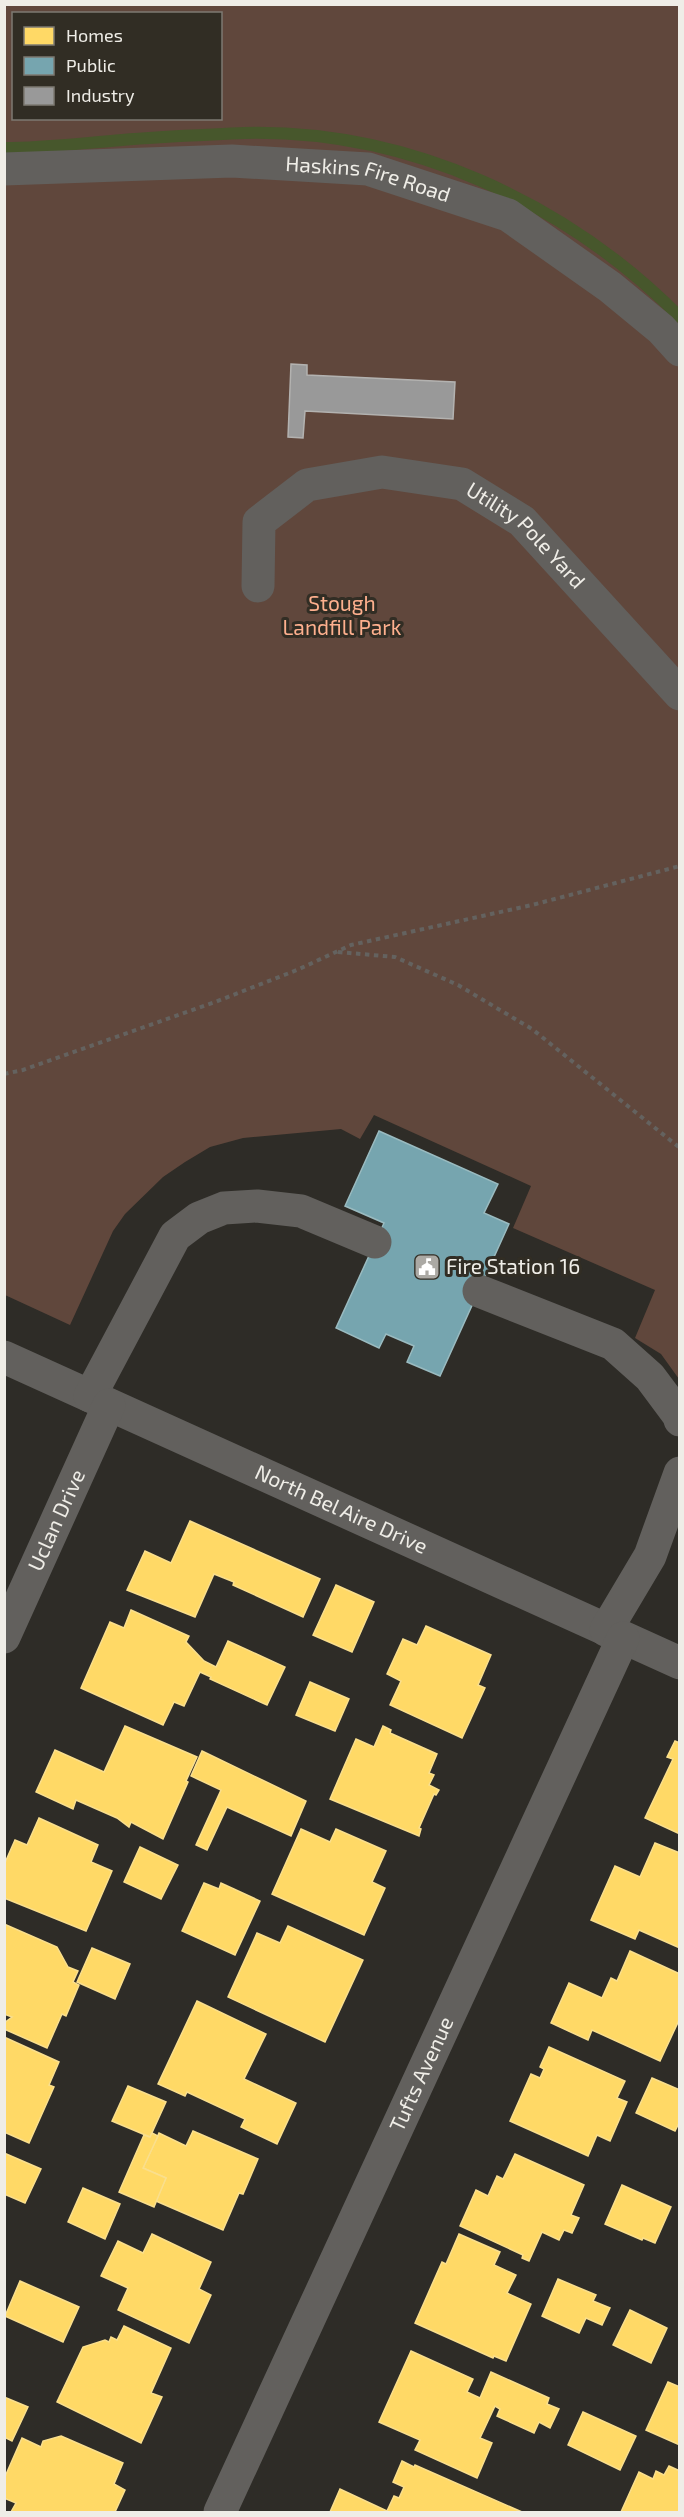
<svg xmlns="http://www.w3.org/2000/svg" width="684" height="2517" viewBox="0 0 684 2517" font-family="'Exo 2',sans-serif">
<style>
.green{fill:#60473c;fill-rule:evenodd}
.homes{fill:#ffd966;stroke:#fadf8d;stroke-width:1.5}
.public{fill:#76a5af;stroke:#9abbc0;stroke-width:1.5}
.industry{fill:#999;stroke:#b3b2b0;stroke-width:1.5}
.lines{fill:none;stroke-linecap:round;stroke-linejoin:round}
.stream{stroke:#47572c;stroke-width:12}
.path{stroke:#64625f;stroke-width:4;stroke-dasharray:4.5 4.5;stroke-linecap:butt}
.minor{stroke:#62605d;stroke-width:33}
.labels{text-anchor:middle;stroke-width:6;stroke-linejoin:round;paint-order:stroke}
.street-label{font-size:21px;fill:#efede7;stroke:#312d24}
.park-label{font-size:21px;fill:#feb08e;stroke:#312d24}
.poi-label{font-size:21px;fill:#efede7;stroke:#312d24;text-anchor:start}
</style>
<rect width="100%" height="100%" fill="#2e2c27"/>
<!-- green -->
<path class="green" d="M5 5H679V1379L661 1354 635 1338 655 1290 513 1228 531 1186 374 1115 360 1139 341 1129 243 1138 210 1147 185 1162 163 1177 125 1214 113 1231 70 1325 5 1295ZM14 14H220V118H14Z"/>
<!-- homes -->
<g class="homes">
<path d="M190 1521 320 1579 303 1617 233 1585 234 1582 214 1574 195 1617 127 1590 145 1551 171 1563Z"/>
<path d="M336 1585 374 1602 352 1652 313 1635Z"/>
<path d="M131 1610 189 1636 186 1642 204 1661 216 1667 228 1641 285 1667 267 1705 210 1679 211 1677 200 1672 184 1706 174 1702 163 1725 81 1688 110 1622 124 1628Z"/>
<path d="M426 1626 491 1655 478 1685 485 1688 462 1738 390 1705 401 1681 387 1674 403 1639 417 1645Z"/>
<path d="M310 1682 349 1699 335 1731 296 1715Z"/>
<path d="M125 1726 197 1757 186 1781 188 1782 163 1839 131 1822 129 1827 117 1818 76 1800 73 1809 36 1792 55 1750 104 1772Z"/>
<path d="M383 1726 391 1730 390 1733 437 1754 429 1773 434 1775 429 1785 439 1790 436 1795 434 1794 419 1828 421 1829 419 1836 330 1799 356 1739 374 1747Z"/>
<path d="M675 1741 680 1743V1834L645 1818 673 1759 667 1757Z"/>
<path d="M202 1751 306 1801 291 1836 227 1807 207 1850 196 1845 221 1790 191 1776Z"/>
<path d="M39 1818 98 1845 91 1862 112 1871 86 1931 4 1898V1865L15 1840 27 1845Z"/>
<path d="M301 1829 330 1842 336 1829 386 1851 372 1882 385 1888 364 1935 272 1894Z"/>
<path d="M655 1843 680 1853V1948L639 1930 635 1939 591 1920 615 1866 640 1877Z"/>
<path d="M140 1847 178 1865 161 1899 124 1882Z"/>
<path d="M204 1883 219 1889 221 1883 260 1901 235 1955 182 1931Z"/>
<path d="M4 1924 57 1947 68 1967 78 1971 73 1982 79 1985 66 2016 62 2014 47 2048 4 2029V2023L12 2017 4 2014Z"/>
<path d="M288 1926 363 1960 325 2042 228 1997 257 1933 280 1943Z"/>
<path d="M92 1948 130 1964 115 1999 77 1982Z"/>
<path d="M630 1951 680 1974V2018L660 2061 592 2030 588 2040 551 2023 569 1983 602 1998 611 1978 617 1981Z"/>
<path d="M197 2001 266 2034 244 2079 296 2103 277 2144 241 2127 245 2119 187 2092 185 2096 158 2084Z"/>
<path d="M4 2037 59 2062 49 2085 54 2087 29 2143 4 2132Z"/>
<path d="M549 2047 625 2081 617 2098 627 2102 610 2141 597 2135 588 2156 510 2121 531 2074 540 2078 544 2069 540 2067Z"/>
<path d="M652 2078 680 2090V2121L675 2131 636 2113Z"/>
<path d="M128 2086 166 2102 150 2137 112 2121Z"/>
<path d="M193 2131 258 2159 243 2194 239 2193 223 2230 156 2201 166 2178 143 2168 159 2133 186 2146Z"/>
<path d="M152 2133 158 2136 143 2168 166 2178 154 2207 119 2192 144 2135 150 2137Z"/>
<path d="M4 2153 41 2169 25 2203 4 2194Z"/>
<path d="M515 2154 584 2185 571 2215 579 2218 572 2233 564 2230 559 2240 542 2232 529 2261 522 2258 523 2255 460 2226 476 2190 488 2196 497 2176 503 2179Z"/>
<path d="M622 2185 671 2207 655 2243 643 2238 642 2240 605 2224Z"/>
<path d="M83 2188 120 2204 105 2239 68 2222Z"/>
<path d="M152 2234 211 2262 199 2289 211 2295 189 2343 118 2310 128 2288 101 2276 118 2241 143 2253Z"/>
<path d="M459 2234 500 2252 494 2265 516 2275 507 2293 531 2304 506 2361 494 2356 493 2358 415 2323 442 2262 446 2264Z"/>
<path d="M558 2279 596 2295 593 2301 610 2308 602 2325 586 2318 579 2333 542 2316Z"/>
<path d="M20 2281 79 2307 63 2342 5 2316Z"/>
<path d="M630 2310 667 2328 651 2363 613 2345Z"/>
<path d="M124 2326 171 2348 151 2393 162 2397 141 2443 57 2402 83 2347 105 2340 109 2342 111 2337 117 2340Z"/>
<path d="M411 2351 473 2379 467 2392 480 2398 491 2372 549 2398 547 2404 559 2409 550 2428 539 2422 534 2433 497 2416 500 2409 495 2406 480 2438 492 2443 477 2478 415 2450 420 2440 379 2422Z"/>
<path d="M668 2382 680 2387V2445L646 2430Z"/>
<path d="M4 2397 28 2407 12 2441 4 2437Z"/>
<path d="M583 2412 636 2436 620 2470 568 2445Z"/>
<path d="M61 2436 123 2463 114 2484 125 2490 115 2512H11L16 2503 4 2498V2479L22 2438 41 2447 43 2441Z"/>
<path d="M402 2461 414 2467 415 2465 522 2512H330L340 2489 387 2511 394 2496 399 2498 404 2487 393 2482Z"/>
<path d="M669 2466 680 2471V2512H621L639 2472 653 2479 656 2471 664 2475Z"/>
</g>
<!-- public -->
<path class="public" d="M379 1131 498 1184 484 1213 509 1224 440 1376 407 1362 414 1346 386 1334 379 1348 336 1328 384 1223 345 1206Z"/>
<!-- industry -->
<path class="industry" d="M291 364 307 365V375L455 382 453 419 305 411 303 438 288 437Z"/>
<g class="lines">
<!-- stream -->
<path class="stream" d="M4 148C44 148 83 143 122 140 163 136 204 135 244 133 407 129 566 202 680 317"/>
<!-- path -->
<g class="path">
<path d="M338 952 395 957 458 985 532 1029 680 1148"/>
<path d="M4 1074 23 1070 215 1002 297 970 351 945 532 905 680 866"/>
</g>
<!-- minor -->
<g class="minor">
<path id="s1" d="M4 169 232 161 368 169 508 215 610 287 661 329 680 350"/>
<path id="s2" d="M258 586 259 522 307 485 382 472 462 484 522 521 680 694"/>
<path d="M479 1291 613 1344 650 1377 679 1416 680 1420"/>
<path id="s3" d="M4 1357 680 1663"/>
<path d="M90 1396 175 1236 199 1218 224 1208 257 1206 301 1211 375 1242"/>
<path d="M606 1630 650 1556 680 1473"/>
<path id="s4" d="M4 1637 109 1405"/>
<path id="s5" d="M220 2512 623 1638"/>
</g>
</g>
<!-- icons -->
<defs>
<g id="civic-square" transform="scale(1.35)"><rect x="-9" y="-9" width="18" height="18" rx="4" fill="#aba9a4" stroke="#312d24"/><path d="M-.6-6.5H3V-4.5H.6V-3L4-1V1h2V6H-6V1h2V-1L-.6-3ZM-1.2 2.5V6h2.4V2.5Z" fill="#fff"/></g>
</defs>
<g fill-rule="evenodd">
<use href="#civic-square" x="427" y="1267"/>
</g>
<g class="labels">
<!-- street labels -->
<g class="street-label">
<text dy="7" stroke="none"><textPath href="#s1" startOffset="366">Haskins Fire Road</textPath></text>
<text dy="7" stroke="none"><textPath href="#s2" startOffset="364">Utility Pole Yard</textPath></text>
<text dy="7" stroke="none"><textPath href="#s3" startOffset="370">North Bel Aire Drive</textPath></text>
<text dy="7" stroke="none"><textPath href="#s4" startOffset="128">Uclan Drive</textPath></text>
<text dy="7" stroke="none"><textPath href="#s5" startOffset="482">Tufts Avenue</textPath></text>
</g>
<!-- park labels -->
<g class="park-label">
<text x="342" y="611">Stough<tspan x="342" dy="24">Landfill Park</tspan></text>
</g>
<!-- poi labels -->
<g class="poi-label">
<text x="446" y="1274">Fire Station 16</text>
</g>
</g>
<!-- border -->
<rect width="684" height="2517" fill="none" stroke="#efede7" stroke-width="12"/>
<!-- legend -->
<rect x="12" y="12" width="210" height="108" fill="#312d24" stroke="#7d7a72" stroke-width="1.5"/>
<rect x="24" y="27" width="30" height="18" fill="#ffd966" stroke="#7d7a72" stroke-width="1.5"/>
<text x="66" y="42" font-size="18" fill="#efede7">Homes</text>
<rect x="24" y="57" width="30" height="18" fill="#76a5af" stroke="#7d7a72" stroke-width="1.5"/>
<text x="66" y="72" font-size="18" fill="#efede7">Public</text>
<rect x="24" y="87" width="30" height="18" fill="#999999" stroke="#7d7a72" stroke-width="1.5"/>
<text x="66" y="102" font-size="18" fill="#efede7">Industry</text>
</svg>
